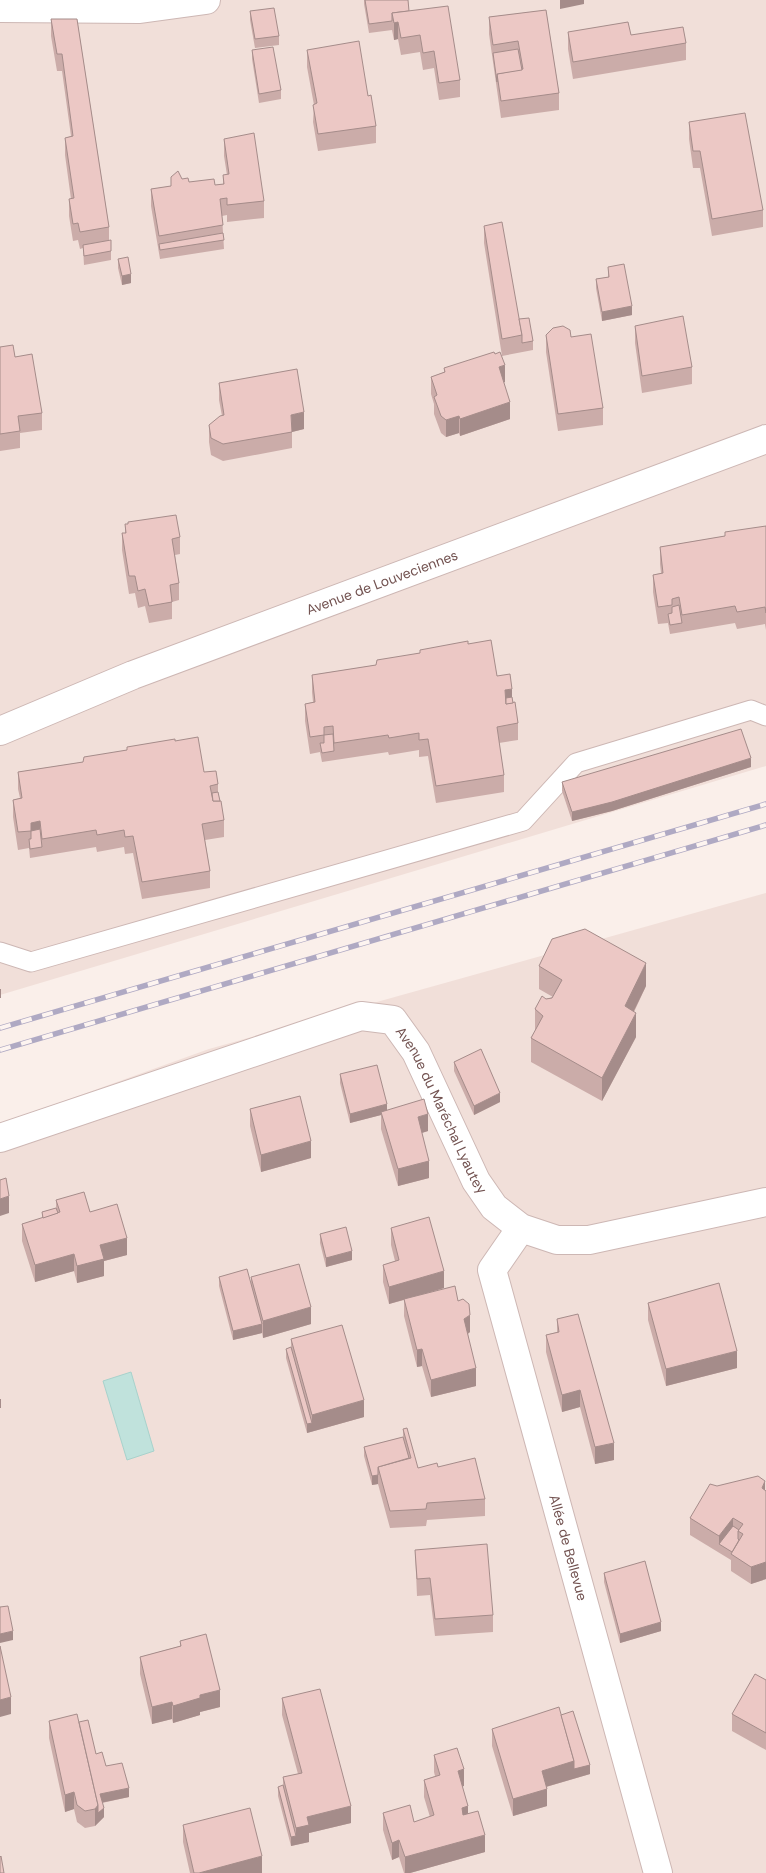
<svg xmlns="http://www.w3.org/2000/svg" width="766" height="1873" viewBox="0 0 766 1873" font-family="'DM Sans',sans-serif">
<style>
.residential{fill:#f1dfd9}
.water{fill:#c0e2dc;stroke:#a8d2cc}
.lines{fill:none;stroke-linecap:round;stroke-linejoin:round}
.service-casing{stroke:#cdb7b4;stroke-width:21}
.minor-casing{stroke:#cdb7b4;stroke-width:30}
.service{stroke:#fff;stroke-width:19}
.minor{stroke:#fff;stroke-width:28}
.rail-casing{stroke:#afa9c3;stroke-width:5.5}
.rail{stroke:#fdf4f0;stroke-width:4;stroke-dasharray:11;stroke-linecap:butt}
.wall{fill:#cbaca9}
.shaded-wall{fill:#a58c8a}
.building{fill:#ecc8c5;stroke:#a58c8a}
.labels{text-anchor:middle;stroke-width:4;stroke-linejoin:round;paint-order:stroke}
.street-label{font-size:14px;fill:#725250;stroke:#fdf4f0}
</style>
<rect width="100%" height="100%" fill="#faefea"/>
<!-- residential -->
<g class="residential">
<path d="M0 0H766V766L0 995Z"/>
<path d="M766 893V1873H0V1124L209 1049Z"/>
</g>
<!-- water -->
<path class="water" d="M131 1372 154 1451 127 1460 103 1381Z"/>
<g class="lines">
<!-- service casing -->
<g class="service-casing">
<path id="service" d="M0 952 31 962 523 821 576 763 751 710 766 716"/>
</g>
<!-- minor casing -->
<g class="minor-casing">
<g id="minor">
<path d="M0 8 140 9 206 0"/>
<path id="s1" d="M0 731 133 675 766 439"/>
<path id="s2" d="M0 1138 361 1016 393 1020 416 1052 476 1181 494 1207 521 1228 557 1240H589L766 1202"/>
<path id="s3" d="M521 1228 492 1270 658 1873"/>
</g>
</g>
<!-- service -->
<use href="#service" class="service"/>
<!-- minor -->
<use href="#minor" class="minor"/>
<!-- rail casing -->
<g class="rail-casing">
<g id="rail">
<path d="M0 1028 766 804"/>
<path d="M0 1050 766 825"/>
</g>
</g>
<!-- rail -->
<use href="#rail" class="rail"/>
</g>
<!-- wall -->
<g class="wall">
<path d="M364 0H408L409 11 460 80V97L439 100 434 68 423 70 420 52 401 55 398 39 394 40 392 30 369 33 364 4Z"/>
<path d="M546 10 559 93V110L501 118 489 34V17Z"/>
<path d="M250 11 279 36V45L255 48 250 20Z"/>
<path d="M51 19H77L109 227V241L111 251V260L84 265 83 248 80 249 78 240 73 241 69 216V199H71L65 155V138L71 136 62 71H57L51 36Z"/>
<path d="M568 32 686 43V60L573 79 568 49Z"/>
<path d="M252 50 281 90V99L259 103 252 59Z"/>
<path d="M307 50 368 96 376 126V143L318 151 313 122 314 105 307 67Z"/>
<path d="M689 122 763 210V227L712 236 700 168H693L689 139Z"/>
<path d="M224 139 264 201V218L227 222V215L222 216 224 249 160 259 151 206V189L171 186 182 179 189 182 215 185 223 184V175H227L224 156Z"/>
<path d="M484 226 519 319 533 341V350L502 356 484 243Z"/>
<path d="M118 259 131 283 122 285 118 268Z"/>
<path d="M608 267 632 315 602 321 596 288V279L608 277Z"/>
<path d="M635 326 692 367V384L642 393 635 343Z"/>
<path d="M546 335 571 337 603 408V425L558 431 546 352Z"/>
<path d="M0 347 15 357 42 413V430L20 433V448L0 451Z"/>
<path d="M444 368 505 382H504L510 419 460 436 459 433 446 437 441 433 434 414V404L431 394V377L444 372Z"/>
<path d="M219 383 304 429 292 432V448L223 461 211 455 209 442V425L222 416 219 400Z"/>
<path d="M125 524 180 537V554L175 555 179 583V600L172 602V619L149 623 145 606 138 608 135 593 129 594 122 550V533H125Z"/>
<path d="M766 526V630L765 624 737 629 735 623 670 634 668 623 658 624 653 592V575L661 573 660 564V547L725 536Z"/>
<path d="M468 644 497 676 512 697 518 723V740L499 743 504 775V792L436 803 428 756 419 757V750L389 755 388 752 322 762 320 752 310 754 305 721V704L313 702 312 692V675L376 665 420 653Z"/>
<path d="M175 741 204 772 218 784V792L220 801 224 820V837L205 840 210 871V888L142 899 133 853 125 854 124 847 97 852 96 847 30 858 29 848 18 850 13 817V800L20 798 18 789V772L83 762 127 750Z"/>
<path d="M751 767 612 811 572 821 562 791V782Z"/>
<path d="M539 966 646 986 634 1012 636 1037 602 1101 531 1062V1038L535 1031V1009L546 999 553 997 539 989Z"/>
<path d="M454 1062 500 1102 474 1115 454 1071Z"/>
<path d="M340 1074 387 1110 428 1131 422 1133 429 1178 398 1186 381 1129V1115L350 1123 340 1083Z"/>
<path d="M250 1109 311 1158 261 1172 250 1126Z"/>
<path d="M56 1200 90 1212 127 1255 104 1261V1276L77 1283 74 1271 35 1282 22 1241V1224L42 1218V1212L56 1208Z"/>
<path d="M391 1228 444 1288 432 1292 458 1301 470 1332 468 1334 476 1386 431 1397 422 1366 417 1367 404 1316V1300L389 1304 383 1282V1265L395 1261 391 1245Z"/>
<path d="M320 1234 352 1260 326 1267 320 1243Z"/>
<path d="M219 1277 251 1286V1277L311 1324 263 1338 262 1332V1333L233 1340 219 1286Z"/>
<path d="M648 1303 737 1368 666 1386 648 1320Z"/>
<path d="M557 1319 614 1460 595 1464 580 1407 562 1412 546 1352V1335L557 1332Z"/>
<path d="M291 1339 364 1417 307 1433 286 1358V1349L291 1347Z"/>
<path d="M403 1429 418 1468 438 1467 485 1499V1516L427 1520 426 1526 390 1528 378 1484 372 1485 364 1456V1447L403 1437Z"/>
<path d="M717 1486 765 1490 766 1491V1579L751 1584 731 1571V1560L690 1535V1518Z"/>
<path d="M415 1550 493 1615V1632L435 1636 430 1595 417 1596Z"/>
<path d="M604 1573 661 1631 620 1643 604 1582Z"/>
<path d="M180 1641 220 1707 200 1712V1715L173 1723 172 1719 152 1724 140 1674V1657L180 1646Z"/>
<path d="M766 1680V1750L732 1731V1714Z"/>
<path d="M282 1698 351 1823 309 1833V1842L291 1846 278 1796V1787L283 1785V1777L298 1774 282 1715Z"/>
<path d="M561 1715 590 1774 546 1787 547 1806 513 1816 492 1746V1729Z"/>
<path d="M49 1721 79 1722 96 1754 129 1797 102 1803 104 1817 95 1826 85 1828 77 1822 74 1809 65 1812 49 1738Z"/>
<path d="M434 1755 464 1786H462L468 1814 485 1852 410 1873H404L399 1857 392 1860 383 1830V1813L414 1822 430 1817 424 1797V1780L435 1776 434 1772Z"/>
<path d="M183 1825 262 1873H190L183 1842Z"/>
</g>
<!-- shaded-wall -->
<g class="shaded-wall">
<path d="M560 0H584V4L560 9Z"/>
<path d="M398 22V39L394 40V23Z"/>
<path d="M131 274V283L122 285V276Z"/>
<path d="M632 306V315L602 321V312Z"/>
<path d="M505 365V382L499 384V367Z"/>
<path d="M510 402V419L460 436V419Z"/>
<path d="M304 412V429L292 432 291 415Z"/>
<path d="M459 416V433L446 437V420Z"/>
<path d="M512 689V706L506 707 505 690Z"/>
<path d="M751 758V767L612 811 572 821V812Z"/>
<path d="M40 821V838L31 840V823Z"/>
<path d="M646 963V986L625 1029V1006Z"/>
<rect x="0" y="989" width="1" height="9"/>
<path d="M636 1013V1037L602 1101V1078Z"/>
<path d="M500 1093V1102L474 1115V1106Z"/>
<path d="M387 1104V1113L381 1112V1115L350 1123V1114Z"/>
<path d="M428 1114V1131L418 1134V1117Z"/>
<path d="M311 1141V1158L261 1172V1155Z"/>
<path d="M429 1161V1178L398 1186V1169Z"/>
<path d="M9 1196V1213L0 1216V1199Z"/>
<path d="M127 1238V1255L104 1261V1276L77 1283V1266L100 1245Z"/>
<path d="M352 1251V1260L326 1267V1258Z"/>
<path d="M74 1254V1271L35 1282V1265Z"/>
<path d="M444 1271V1288L389 1304V1287Z"/>
<path d="M311 1307V1324L263 1338V1321Z"/>
<path d="M470 1315V1332L464 1336V1319Z"/>
<path d="M262 1324V1333L233 1340V1331Z"/>
<path d="M422 1349V1366L417 1367V1350Z"/>
<path d="M737 1351V1368L666 1386V1369Z"/>
<path d="M476 1368V1386L431 1397V1380Z"/>
<path d="M580 1390V1407L562 1412V1395Z"/>
<rect x="0" y="1399" width="1" height="9"/>
<path d="M364 1400V1417L307 1433V1424L312 1423V1415Z"/>
<path d="M614 1443V1460L595 1464V1447Z"/>
<path d="M378 1475V1484L372 1485V1476Z"/>
<path d="M765 1481V1498L762 1488Z"/>
<path d="M733 1518V1535L719 1544V1553V1536Z"/>
<path d="M766 1562V1579L751 1584V1567Z"/>
<path d="M661 1622V1631L620 1643V1634Z"/>
<path d="M13 1631V1640L0 1643V1634Z"/>
<path d="M220 1690V1707L200 1712V1715L173 1723V1706L200 1695Z"/>
<path d="M11 1697V1714L0 1717V1700Z"/>
<path d="M172 1702V1719L152 1724V1707Z"/>
<path d="M574 1761 590 1765V1774L542 1788V1771Z"/>
<path d="M464 1769V1786L458 1788V1771Z"/>
<path d="M129 1788V1797L100 1803V1794Z"/>
<path d="M547 1789V1806L513 1816V1799Z"/>
<path d="M74 1792V1809L65 1812V1795Z"/>
<path d="M98 1805 104 1808V1817L95 1826V1809Z"/>
<path d="M351 1806V1823L309 1833V1842L291 1846V1837L296 1836V1828L307 1817Z"/>
<path d="M468 1806V1823L462 1825V1808Z"/>
<path d="M485 1835V1852L410 1873H405V1857Z"/>
<path d="M399 1840V1857L392 1860V1843Z"/>
<path d="M262 1856V1873H199Z"/>
</g>
<!-- building -->
<g class="building">
<path d="M365 0H408L409 11 392 13V21L369 24Z"/>
<path d="M448 6 460 80 439 83 434 51 423 53 420 35 401 38 398 22 394 23 392 13Z"/>
<path d="M274 8 279 36 255 39 250 11Z"/>
<path d="M546 10 559 93 501 101 497 74 523 69 518 41 493 45 489 17Z"/>
<path d="M51 19H77L109 227 80 232 78 223 73 224 69 199 74 198 65 138 73 136 62 54H57Z"/>
<path d="M628 22 631 35 683 27 686 43 573 62 568 32Z"/>
<path d="M359 41 368 96 371 95 376 126 318 134 313 105 317 103 307 50Z"/>
<path d="M273 47 281 90 259 94 252 50Z"/>
<path d="M518 49 522 70 497 74V82L493 53Z"/>
<path d="M745 113 763 210 712 219 700 151H693L689 122Z"/>
<path d="M254 133 264 201 227 205V198L220 199 223 225 159 236 151 189 171 186V177L178 171 182 179 188 178 189 182 214 179 215 185 224 184 223 175 229 174 224 139Z"/>
<path d="M502 222 522 335 502 339 484 226Z"/>
<path d="M223 233 224 240 160 250 159 244Z"/>
<path d="M111 240V251L84 256 83 245Z"/>
<path d="M128 257 131 274 122 276 118 259Z"/>
<path d="M624 264 632 306 602 312 596 279 609 277 608 267Z"/>
<path d="M683 316 692 367 642 376 635 326Z"/>
<path d="M529 318 533 341 522 343V335L519 319Z"/>
<path d="M563 326 570 330 571 337 591 334 603 408 558 414 546 335 553 328Z"/>
<path d="M13 345 15 357 32 354 42 413 18 416 20 431 0 434V347Z"/>
<path d="M494 352 495 354 500 352 505 365 499 367 510 402 460 419 459 416 446 420 441 416 434 397 437 395 431 377 445 372 444 368Z"/>
<path d="M297 369 304 412 291 415 292 432 223 444 211 438 209 425 220 416 224 415 219 383Z"/>
<path d="M176 515 180 537 172 539 179 583 170 585 172 602 149 606 145 589 138 591 135 576H129L122 533H126L125 524H128V522Z"/>
<path d="M766 526V613L765 607 737 612 735 606 682 615 679 597 672 599V605L658 607 653 575 663 573 660 547 725 536V532Z"/>
<path d="M679 605 682 623 670 625 668 614 672 613V607Z"/>
<path d="M491 640 497 676 510 674 512 689 505 690 506 704 515 702 518 723 497 727 504 775 436 786 428 739 419 740V733L389 738 388 735 334 743 333 726 324 727V735L310 737 305 704 315 702 312 675 376 665 377 660 420 653V650L468 641V644Z"/>
<path d="M512 697 513 703 506 704V698Z"/>
<path d="M741 729 751 758 612 802 572 812 562 782Z"/>
<path d="M333 734 334 751 322 753 320 743H324V735Z"/>
<path d="M198 737 204 772 216 771 218 784 210 786 213 801H221L224 820 202 824 210 871 142 882 133 836 125 837 124 830 97 835 96 830 42 839 40 821 31 823V831L18 832 13 800 22 798 18 772 83 762 84 757 127 750V747L175 739V741Z"/>
<path d="M218 792 220 801H213L212 793Z"/>
<path d="M40 829 42 847 30 849 29 839H31V831Z"/>
<path d="M585 929 646 963 625 1006 636 1013 602 1078 531 1038 543 1016 535 1009 542 996 546 999 552 998 562 980 539 966 552 939Z"/>
<path d="M481 1049 500 1093 474 1106 454 1062Z"/>
<path d="M377 1065 387 1104 350 1114 340 1074Z"/>
<path d="M300 1096 311 1141 261 1155 250 1109Z"/>
<path d="M424 1099 428 1114 418 1117 429 1161 398 1169 381 1112Z"/>
<path d="M6 1178 9 1196 0 1199V1180Z"/>
<path d="M84 1192 90 1212 117 1204 127 1238 100 1245 104 1259 77 1266 74 1254 35 1265 22 1224 60 1212 56 1200Z"/>
<path d="M56 1208 58 1213 43 1218 42 1212Z"/>
<path d="M429 1217 444 1271 389 1287 383 1265 399 1260 391 1228Z"/>
<path d="M346 1227 352 1251 326 1258 320 1234Z"/>
<path d="M299 1264 311 1307 263 1321 251 1277Z"/>
<path d="M247 1269 262 1324 233 1331 219 1277Z"/>
<path d="M719 1283 737 1351 666 1369 648 1303Z"/>
<path d="M455 1286 458 1301 463 1299 469 1304 470 1315 464 1319 476 1368 431 1380 422 1349 417 1350 404 1299Z"/>
<path d="M578 1314 614 1443 595 1447 580 1390 562 1395 546 1335 559 1332 557 1319Z"/>
<path d="M342 1325 364 1400 312 1415 291 1339Z"/>
<path d="M291 1347 312 1423 307 1424 286 1349Z"/>
<path d="M407 1428 418 1468 437 1463 438 1467 475 1458 485 1499 427 1503 426 1509 390 1511 378 1467 411 1458 403 1429Z"/>
<path d="M403 1437 409 1458 378 1467V1475L372 1476 364 1447Z"/>
<path d="M758 1476 765 1481 762 1488 766 1491V1562L751 1567 731 1554 743 1534 738 1531 743 1524 733 1518 719 1536 690 1518 710 1484 717 1486Z"/>
<path d="M733 1526 739 1530 738 1531V1539L739 1540 732 1552 719 1544Z"/>
<path d="M487 1544 493 1615 435 1619 430 1578 417 1579 415 1550Z"/>
<path d="M645 1561 661 1622 620 1634 604 1573Z"/>
<path d="M8 1606 13 1631 0 1634V1607Z"/>
<path d="M206 1634 220 1690 200 1695V1698L173 1706 172 1702 152 1707 140 1657 181 1646 180 1641Z"/>
<path d="M0 1646 11 1697 0 1700Z"/>
<path d="M755 1674 766 1680V1733L732 1714Z"/>
<path d="M320 1689 351 1806 307 1817 309 1825 296 1828 283 1777 302 1773 282 1698Z"/>
<path d="M559 1707 574 1761 542 1771 547 1789 513 1799 492 1729Z"/>
<path d="M573 1711 590 1765 574 1769V1761L561 1715Z"/>
<path d="M77 1714 98 1805 95 1809 85 1811 77 1805 74 1792 65 1795 49 1721Z"/>
<path d="M88 1720 96 1754 102 1752 106 1766 122 1763 129 1788 100 1794 104 1808 98 1813V1805L79 1722Z"/>
<path d="M457 1748 464 1769 458 1771 468 1806 462 1808 463 1815 478 1811 485 1835 405 1857 399 1840 392 1843 383 1813 410 1805 414 1822 434 1815 424 1780 440 1775 434 1755Z"/>
<path d="M283 1785 296 1836 291 1837 278 1787Z"/>
<path d="M250 1808 262 1856 199 1873H194L183 1825Z"/>
<path d="M1 1856 4 1873H0V1857Z"/>
</g>
<g class="labels">
<!-- street labels -->
<g class="street-label">
<text dy="5" stroke="none"><textPath href="#s1" startOffset="410">Avenue de Louveciennes</textPath></text>
<text dy="5" stroke="none"><textPath href="#s2" startOffset="516">Avenue du Maréchal Lyautey</textPath></text>
<text dy="5" stroke="none"><textPath href="#s3" startOffset="339">Allée de Bellevue</textPath></text>
</g>
</g>
</svg>
